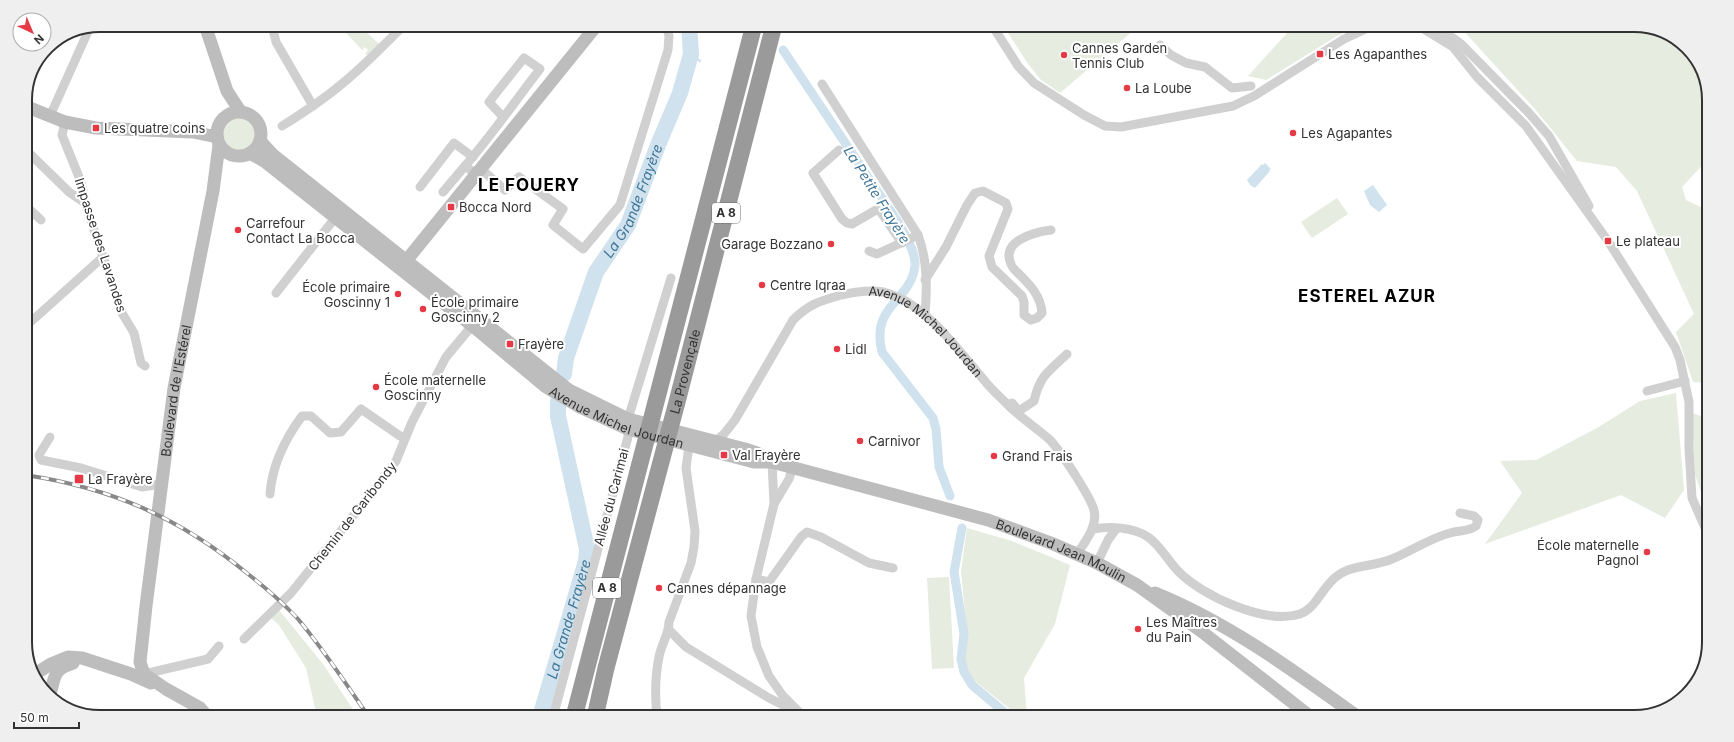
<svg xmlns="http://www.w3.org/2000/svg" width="1734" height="742" viewBox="0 0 1734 742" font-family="Inter,sans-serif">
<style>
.green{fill:#e6ecdf}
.water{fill:#cfe2ee}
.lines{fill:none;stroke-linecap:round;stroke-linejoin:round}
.stream{stroke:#cfe2ee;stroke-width:2.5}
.canal{stroke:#cfe2ee;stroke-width:9}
.river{stroke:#cfe2ee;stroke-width:16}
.street{stroke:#d0d0d0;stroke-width:9}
.secondary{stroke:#bdbdbd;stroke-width:13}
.highway{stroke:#9a9a9a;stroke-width:17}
.rail-casing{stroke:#888;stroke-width:4}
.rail{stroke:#fff;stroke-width:2.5;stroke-dasharray:8;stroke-linecap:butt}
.poi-dot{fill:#e63946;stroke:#fff;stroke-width:1.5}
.labels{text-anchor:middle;stroke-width:4;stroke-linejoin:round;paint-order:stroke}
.shield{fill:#fff;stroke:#707070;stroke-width:1}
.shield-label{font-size:12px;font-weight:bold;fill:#333}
.poi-label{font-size:13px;fill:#333;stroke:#fff;text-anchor:start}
.street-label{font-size:13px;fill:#333;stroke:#fff}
.water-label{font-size:14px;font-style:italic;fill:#3f7597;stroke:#fff}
.district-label{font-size:17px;font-weight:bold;letter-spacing:1px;fill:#000;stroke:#fff}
.rim{fill:none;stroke:#333;stroke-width:2}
</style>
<rect width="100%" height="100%" fill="#fff"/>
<!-- green -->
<g class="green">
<path d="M334 25H359L379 44 368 55 365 54 368 50 365 47 362 50 347 34Z"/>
<path d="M1003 25H1140L1060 93 1041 80 1028 64Z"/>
<path d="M1280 25H1360L1337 36 1266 80 1248 76 1287 33Z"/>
<path d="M1456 25H1634L1663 31 1696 58 1709 95V158L1682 187 1686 200 1709 211V383L1693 382 1676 332 1694 314 1637 191 1616 167 1577 161 1535 109 1459 26Z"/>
<circle cx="239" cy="133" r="17"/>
<path d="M1337 198 1348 214 1312 238 1301 222Z"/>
<path d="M1676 393 1684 490 1665 518 1621 495 1485 544 1522 493 1500 461 1536 460 1597 428 1640 401Z"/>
<path d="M1692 413 1709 419V516L1695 474Z"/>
<path d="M967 528 1012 541 1070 565 1055 624 1024 678 1027 717H1020L970 677 965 669 964 658 967 633 961 571Z"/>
<path d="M949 577 954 668 932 669 927 578Z"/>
<path d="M279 610 323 664 358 717H317L306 668 279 625 271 618Z"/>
</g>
<!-- water -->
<g class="water">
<path d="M1265 163 1271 169 1269 170 1270 171 1255 188 1250 185 1247 180 1262 164 1263 165Z"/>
<path d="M1373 185 1387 205 1379 212 1370 205 1364 191Z"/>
</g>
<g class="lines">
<!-- stream -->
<path class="stream" d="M691 54 700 61"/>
<!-- canal -->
<g class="canal">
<path d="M783 50 898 222C904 233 916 252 915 265 912 301 870 304 882 352L933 418 936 429 939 467 950 496"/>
<path d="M962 528 954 572 964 634 961 659 964 672 972 685 1010 717"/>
</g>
<!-- river -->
<g class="river">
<path id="s1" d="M564 374 566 358 596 272 628 225 658 145 680 93 691 54 689 25"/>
<path id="s2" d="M540 717 586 561 587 549 558 416V402"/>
</g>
<!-- street -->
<g class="street">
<path d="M272 25 276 42 313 106"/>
<path d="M992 25 1018 66 1034 83 1084 115 1105 126 1121 127 1233 106 1254 96 1344 39 1368 28 1379 25"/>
<path d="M1417 25 1453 47 1477 77 1526 126 1608 241 1675 347 1680 360 1689 402V448L1692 498 1709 537"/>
<path d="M1423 25 1432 26 1446 33 1461 44 1528 112 1549 136 1589 206"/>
<path d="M1160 45 1171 55 1186 63 1205 67 1232 88 1251 86"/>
<path d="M822 84 918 235C928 261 927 288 925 315"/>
<path d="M50 116 90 27"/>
<path d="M65 122 62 135 81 182 87 209 122 313 134 333 141 363 145 366"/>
<path d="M282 126C303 113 324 99 343 83 365 65 384 45 404 25"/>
<path d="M25 149 69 192 85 203"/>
<path d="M839 150 813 173 842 219 847 223 852 224 876 210 880 211 902 243"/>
<path d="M481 169 505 190 519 177 563 209 553 225 583 249 620 205 668 50 669 36 666 25"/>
<path d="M476 174 465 166C492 135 515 101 540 69L524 58 489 102 503 117"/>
<path d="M420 187 454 143 473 157"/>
<path d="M443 192 465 166"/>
<path d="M25 205 41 220"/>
<path d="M869 251 877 254 918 235"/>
<path d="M925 280 946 247 967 205 975 193 983 191 1006 203 1008 209 989 256 992 267 1022 296 1024 302V315L1031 320 1037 318 1042 313C1041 296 1030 285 1019 274 1016 271 1012 268 1011 264 1000 241 1035 232 1051 230"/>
<path d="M276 293 335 218"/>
<path d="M25 327 103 257"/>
<path d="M1647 391 1685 381"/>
<path d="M1012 403 1019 411 1034 401C1040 375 1049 371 1067 354"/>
<path d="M50 437 39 455 41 460 81 468 142 487 161 484"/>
<path id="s3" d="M712 444 724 434 735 420 793 320C809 304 820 301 841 295 854 292 869 289 883 292 925 302 957 349 984 380 991 389 999 396 1007 404 1020 417 1035 427 1049 439 1060 450 1090 496 1094 510 1098 526 1085 542 1077 554"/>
<path d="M772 462 774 504 756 579 751 616 757 647 769 676 783 696 804 717"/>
<path d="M270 494C272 467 285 439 302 416H311L330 433 341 432 361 409 400 436 405 437"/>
<path d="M774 504 789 479 793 467"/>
<path d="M1093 529C1110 526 1133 527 1148 537 1159 544 1169 562 1178 571 1202 596 1266 625 1300 614 1319 608 1323 579 1348 570 1362 565 1378 565 1392 559 1412 551 1430 538 1450 533 1460 530 1468 532 1476 526L1478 520 1474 516 1460 513"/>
<path d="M1097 563 1108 540 1116 529"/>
<path d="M756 579 769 582 801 537 807 532 821 537 869 563 893 568"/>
<path d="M669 630 686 647 769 698 795 711"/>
<path d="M244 639 291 593 378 485 396 461 412 422 446 357 476 321"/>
<path d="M144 674 208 659 219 646"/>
<path d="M553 717 628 437V419L671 278"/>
<path d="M657 717C655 698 655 676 659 657 661 645 669 634 669 622L691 563 694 547 695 531 686 468 689 446"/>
</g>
<!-- secondary -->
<g class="secondary">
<path d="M205 25 227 91 240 111"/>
<path d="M25 106 65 122 96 128 193 132 217 137"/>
<circle cx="239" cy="134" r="22"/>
<path d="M260 141 272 154 569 390 628 419 745 449 757 453 772 462"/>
<path id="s4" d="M250 153 264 161 480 332 546 387 578 406 628 429 754 462H772L988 520 1051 543 1097 563 1137 585 1201 631 1311 717"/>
<path d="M406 261 597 25"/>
<path d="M1155 593C1229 623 1294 671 1358 717"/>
<path d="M35 674 51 664 68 657 82 658 131 674 151 683"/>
<path d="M51 691C55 674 55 669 73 663"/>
<path id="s5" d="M208 717 200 708 166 689 144 674 140 662 146 606 174 388 213 191 219 145"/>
</g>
<!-- highway -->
<g class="highway">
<path d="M574 717 754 25"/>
<path id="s6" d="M595 717 606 668 677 402 774 25"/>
</g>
<!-- rail casing -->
<g class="rail-casing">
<path id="rail" d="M25 475C112 488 180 518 248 574 266 588 283 603 298 619 324 650 346 684 369 717"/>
</g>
<!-- rail -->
<use href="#rail" class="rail"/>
</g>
<!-- markers -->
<g class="poi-dot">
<rect x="1316" y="50" width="8" height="8" rx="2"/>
<circle cx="1064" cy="55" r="4"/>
<circle cx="1127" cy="88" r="4"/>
<rect x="92" y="124" width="8" height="8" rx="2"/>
<circle cx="1293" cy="133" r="4"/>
<rect x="447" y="203" width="8" height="8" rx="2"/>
<circle cx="238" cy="230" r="4"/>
<rect x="1604" y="237" width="8" height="8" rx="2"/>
<circle cx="831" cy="244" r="4"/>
<circle cx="762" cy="285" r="4"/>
<circle cx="398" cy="294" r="4"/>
<circle cx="423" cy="309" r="4"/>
<rect x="506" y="340" width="8" height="8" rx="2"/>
<circle cx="837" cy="349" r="4"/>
<circle cx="376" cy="387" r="4"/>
<circle cx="860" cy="441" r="4"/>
<rect x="720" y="451" width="8" height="8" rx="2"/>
<circle cx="994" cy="456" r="4"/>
<rect x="74" y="474" width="10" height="10" rx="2"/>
<circle cx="1647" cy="552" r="4"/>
<circle cx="659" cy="588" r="4"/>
<circle cx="1138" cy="629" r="4"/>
</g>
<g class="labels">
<!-- shield labels -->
<g class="shield">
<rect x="712" y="203" width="28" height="20" rx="3"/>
<rect x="593" y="578" width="28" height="20" rx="3"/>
</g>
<g class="shield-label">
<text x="726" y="217">A 8</text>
<text x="607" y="592">A 8</text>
</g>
<!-- poi labels -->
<g class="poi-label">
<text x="1072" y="53">Cannes Garden<tspan x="1072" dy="15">Tennis Club</tspan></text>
<text x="1328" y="59">Les Agapanthes</text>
<text x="1135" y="93">La Loube</text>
<text x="104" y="133">Les quatre coins</text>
<text x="1301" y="138">Les Agapantes</text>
<text x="459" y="212">Bocca Nord</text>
<text x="246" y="228">Carrefour<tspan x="246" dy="15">Contact La Bocca</tspan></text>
<text x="1616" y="246">Le plateau</text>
<text x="823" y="249" text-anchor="end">Garage Bozzano</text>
<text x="770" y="290">Centre Iqraa</text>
<text x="390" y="292" text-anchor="end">École primaire<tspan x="390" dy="15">Goscinny 1</tspan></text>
<text x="431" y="307">École primaire<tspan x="431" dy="15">Goscinny 2</tspan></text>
<text x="518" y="349">Frayère</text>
<text x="845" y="354">Lidl</text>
<text x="384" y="385">École maternelle<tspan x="384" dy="15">Goscinny</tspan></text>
<text x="868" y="446">Carnivor</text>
<text x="732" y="460">Val Frayère</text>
<text x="1002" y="461">Grand Frais</text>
<text x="88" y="484">La Frayère</text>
<text x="1639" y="550" text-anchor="end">École maternelle<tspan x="1639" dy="15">Pagnol</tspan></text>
<text x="667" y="593">Cannes dépannage</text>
<text x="1146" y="627">Les Maîtres<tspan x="1146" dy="15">du Pain</tspan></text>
</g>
<!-- street labels -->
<g class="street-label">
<text transform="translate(101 245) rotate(72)" y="5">Impasse des Lavandes</text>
<text dy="5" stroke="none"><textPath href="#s3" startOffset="304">Avenue Michel Jourdan</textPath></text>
<text dy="5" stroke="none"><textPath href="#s6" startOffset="357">La Provençale</textPath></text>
<text dy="5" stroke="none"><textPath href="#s5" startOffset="364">Boulevard de l'Estérel</textPath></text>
<text dy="5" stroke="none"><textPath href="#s4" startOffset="455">Avenue Michel Jourdan</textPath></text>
<text transform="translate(611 497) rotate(-75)" y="5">Allée du Carimai</text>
<text transform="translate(352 516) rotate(-52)" y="5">Chemin de Garibondy</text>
<text dy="5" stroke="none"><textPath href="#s4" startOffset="921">Boulevard Jean Moulin</textPath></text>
</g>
<!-- water labels -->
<g class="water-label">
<text transform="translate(877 195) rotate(58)" y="5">La Petite Frayère</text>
<text dy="5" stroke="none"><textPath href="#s1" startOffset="188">La Grande Frayère</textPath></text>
<text dy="5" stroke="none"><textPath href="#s2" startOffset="102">La Grande Frayère</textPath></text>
</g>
<!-- district labels -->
<g class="district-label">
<text x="529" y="191">LE FOUERY</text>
<text x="1367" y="302">ESTEREL AZUR</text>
</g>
</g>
<!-- crop -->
<path d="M0 0H1734V742H0ZM100 32H1634A68 68 0 0 1 1702 100V642A68 68 0 0 1 1634 710H100A68 68 0 0 1 32 642V100A68 68 0 0 1 100 32Z" fill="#efefef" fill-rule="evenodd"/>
<path class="rim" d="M100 32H1634A68 68 0 0 1 1702 100V642A68 68 0 0 1 1634 710H100A68 68 0 0 1 32 642V100A68 68 0 0 1 100 32Z"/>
<!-- north arrow -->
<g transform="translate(32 32) rotate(136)"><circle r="19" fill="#ffffff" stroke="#adadad"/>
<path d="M0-3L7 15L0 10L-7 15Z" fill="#e63946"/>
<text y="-6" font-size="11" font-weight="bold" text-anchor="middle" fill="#333333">N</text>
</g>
<!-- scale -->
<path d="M14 722v6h65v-6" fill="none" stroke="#333333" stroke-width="2"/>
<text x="20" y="722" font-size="12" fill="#333333" stroke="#ffffff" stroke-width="3" paint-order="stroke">50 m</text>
</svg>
